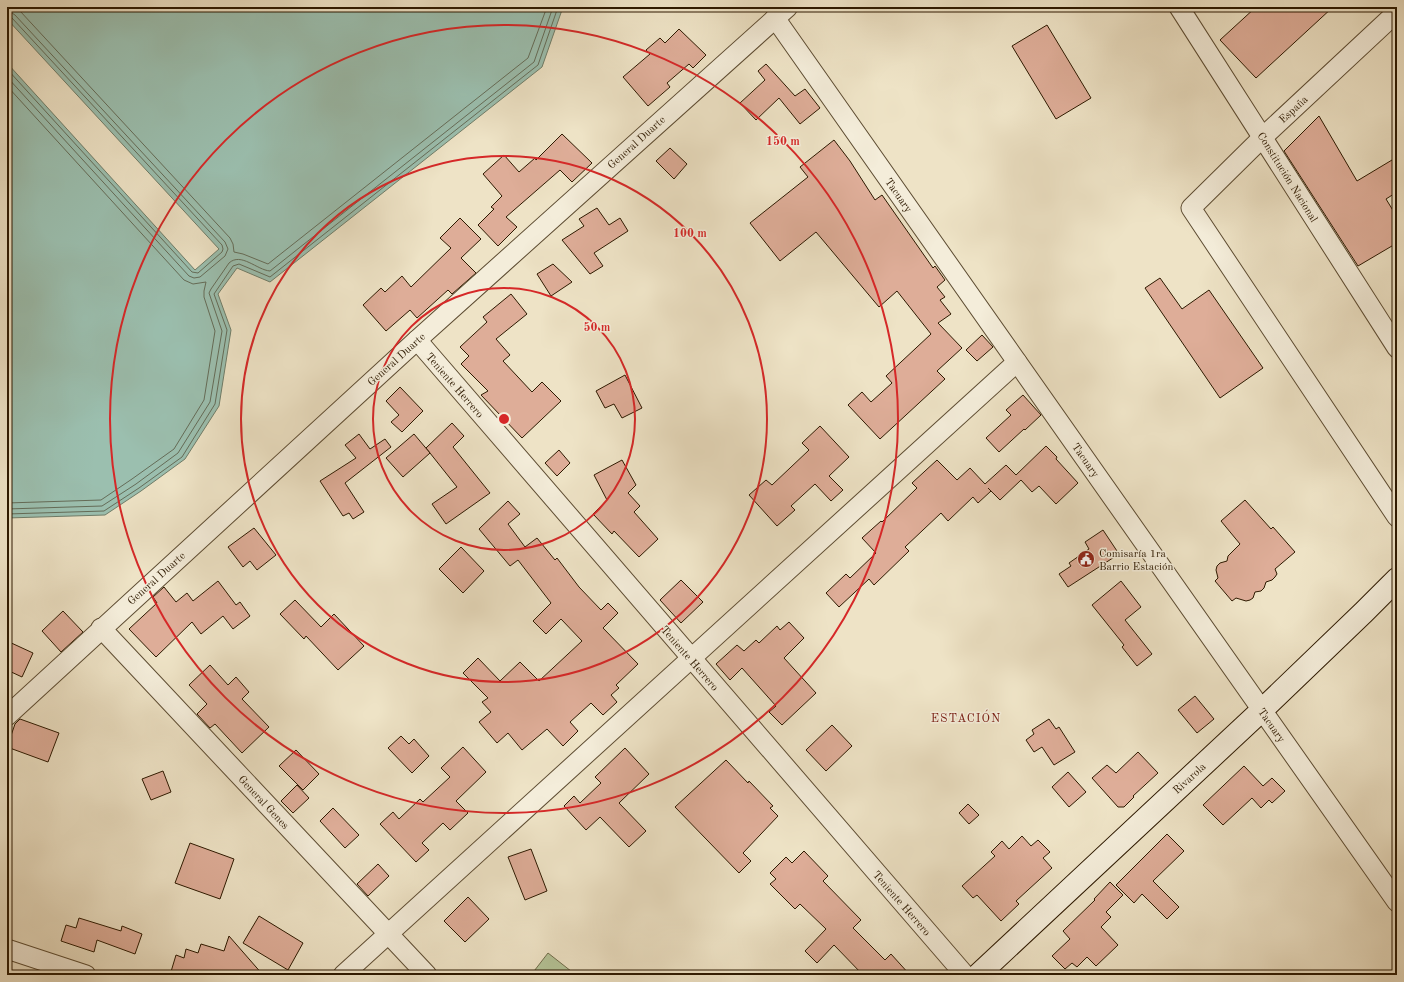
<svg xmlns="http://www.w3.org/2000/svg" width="1404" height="982" viewBox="0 0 1404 982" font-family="'Old Standard TT',serif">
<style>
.green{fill:#b5c498;stroke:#716e4c}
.water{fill:#9bbfaf;stroke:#6f7d69}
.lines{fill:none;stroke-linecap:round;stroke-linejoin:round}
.shore{stroke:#646c58;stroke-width:1}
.building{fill:#dead98;stroke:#2d1900}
.street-casing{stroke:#5d4c32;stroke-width:21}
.secondary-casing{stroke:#2d1900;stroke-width:24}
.street{stroke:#f4edda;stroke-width:19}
.secondary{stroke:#f4edda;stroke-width:22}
.ring{fill:none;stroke:#d62828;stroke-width:2}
.labels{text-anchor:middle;stroke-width:3;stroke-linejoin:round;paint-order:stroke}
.street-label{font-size:11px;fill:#2d1900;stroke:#f4edda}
.poi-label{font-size:11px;fill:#2d1900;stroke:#f4edda;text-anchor:start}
.neighbourhood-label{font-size:12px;letter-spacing:1px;fill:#7a1f14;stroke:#f4edda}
.centre{fill:#d62828;stroke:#f4edda;stroke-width:2}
.ring-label{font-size:12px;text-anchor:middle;font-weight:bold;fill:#d62828;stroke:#f4edda;stroke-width:3;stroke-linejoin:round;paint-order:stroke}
</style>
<rect width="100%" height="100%" fill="#eee3c6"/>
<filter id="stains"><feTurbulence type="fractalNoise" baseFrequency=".005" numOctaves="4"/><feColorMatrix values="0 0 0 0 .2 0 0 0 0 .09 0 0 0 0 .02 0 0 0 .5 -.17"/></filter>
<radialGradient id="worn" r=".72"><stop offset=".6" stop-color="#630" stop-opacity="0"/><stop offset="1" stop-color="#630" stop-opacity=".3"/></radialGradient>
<!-- green -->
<path class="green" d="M548 953 576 975H531Z"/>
<!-- water -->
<path class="water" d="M7 7H563L542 67 270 282 237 268 218 294 231 330 219 406 185 459 141 491 105 515 7 518V63L195 270 219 249 7 19Z"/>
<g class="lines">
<!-- shore -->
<g class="shore">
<path d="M14 7 20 11 230 238 233 244 234 252 243 254 268 264 528 58 547 7"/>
<path d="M7 12 12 13 15 15 225 242 228 249 225 256 200 277 194 278 189 276 7 77"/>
<path d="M7 17 12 18 222 245 223 249 222 252 198 273 192 272 7 69"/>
<path d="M7 86 184 280 193 284 206 282 204 291V297L215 331 204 400 174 449 132 479 101 500 7 503"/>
<path d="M7 509 102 506 136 484 178 453 210 402 222 331 209 293 211 289 229 263C241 252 257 270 270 271L534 62 553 7"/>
<path d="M7 514 104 511 139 488 182 457 215 404 227 330 214 294 233 266 239 264 270 277 538 65 558 7"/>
</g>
</g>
<!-- building -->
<g class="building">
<path d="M1256 7H1333L1256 78 1220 40Z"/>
<path d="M1047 25 1091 98 1056 119 1012 46Z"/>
<path d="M679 29 706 55 693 68 689 64 667 83 670 87 648 106 623 77 650 54 646 50 660 38 665 43Z"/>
<path d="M766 64 795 96 805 89 820 108 800 124 779 98 756 120 740 103 765 80 758 71Z"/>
<path d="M1319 116 1357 181 1397 157V192L1386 199 1397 217V243L1358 266 1284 151Z"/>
<path d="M562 134 592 163 572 182 560 170 506 217 517 227 498 246 478 225 494 209 491 207 502 196 483 174 504 155 519 172 535 158 536 160Z"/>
<path d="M834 140 850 161 875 200 882 195 933 268 935 266 945 280 937 287 945 297 940 300 951 314 938 323 962 348 937 371 945 379 880 439 848 405 862 392 871 402 892 383 886 376 931 334 897 291 879 307 816 232 780 261 750 223 808 177 800 167Z"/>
<path d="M670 148 687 164 674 179 656 161Z"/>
<path d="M597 208 609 225 620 218 628 231 594 253 603 266 590 274 562 240 584 226 579 219Z"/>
<path d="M460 218 481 239 461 258 476 273 452 294 448 290 417 318 410 310 386 331 363 305 381 288 385 292 402 276 411 287 451 248 440 238Z"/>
<path d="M553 264 572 282 551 296 537 274Z"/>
<path d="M1160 278 1182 309 1209 290 1263 368 1220 398 1145 288Z"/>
<path d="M511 294 527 314 496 339 510 355 503 361 532 392 542 382 561 401 522 438 481 395 488 391 461 364 469 356 460 347 487 322 483 317Z"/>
<path d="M982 335 993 347 977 361 966 350Z"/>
<path d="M625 375 642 408 622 418 614 404 605 408 596 391Z"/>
<path d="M400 387 423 411 402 432 391 422 399 415 386 401Z"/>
<path d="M1023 395 1041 415 1025 430 1024 429 999 452 986 438 1011 415 1006 410Z"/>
<path d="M452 423 464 436 453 447 490 493 446 524 432 504 457 487 426 448Z"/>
<path d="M820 426 849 457 829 476 843 490 831 501 815 484 791 506 795 510 777 526 749 495 766 480 772 485 809 450 802 443Z"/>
<path d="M359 434 370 449 385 439 391 447 345 483 364 512 353 519 349 513 343 516 320 481 356 458 345 445Z"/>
<path d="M414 434 430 453 403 477 386 458Z"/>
<path d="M1046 446 1057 457 1056 459 1078 483 1056 504 1039 486 1032 492 1021 480 1000 500 988 488 991 491 978 503 973 497 948 521 941 513 905 547 909 551 874 585 869 579 839 607 826 593 846 574 850 578 876 553 862 538 881 521 882 522 917 488 912 483 937 460 957 480 970 468 985 484 1006 465 1016 475Z"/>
<path d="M559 450 570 463 557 476 545 463Z"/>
<path d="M622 460 636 485 628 493 640 506 634 512 658 539 639 557 614 531 612 534 593 514 607 500 594 475Z"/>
<path d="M1245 500 1271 529 1273 527 1295 552 1275 569 1277 574 1275 577 1272 580 1266 582 1264 588 1261 591 1255 592 1253 598 1250 600 1246 601 1236 598 1232 601 1215 581 1218 578 1216 570 1217 566 1220 563 1227 561 1228 556 1240 544 1221 521Z"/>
<path d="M508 501 520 514 508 524 525 547 537 538 555 560 557 558 579 587 601 610 608 603 618 613 603 628 638 664 616 685 619 688 611 695 617 702 603 715 591 703 570 722 578 731 563 746 547 729 522 750 508 733 497 743 479 722 491 712 482 702 488 698 463 673 478 658 500 681 520 662 539 681 582 641 561 619 546 634 533 621 551 603 518 560 510 566 479 529Z"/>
<path d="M254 528 276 555 257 570 250 561 243 567 228 547Z"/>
<path d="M1103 530 1119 554 1068 587 1059 574 1071 566 1069 563 1089 549 1085 542Z"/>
<path d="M461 547 484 571 463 593 439 569Z"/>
<path d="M681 580 703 602 681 623 660 600Z"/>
<path d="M218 581 236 605 240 602 250 616 233 629 223 616 201 634 192 622 156 657 129 629 157 603 153 597 164 587 176 602 187 593 193 601Z"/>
<path d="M1121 581 1141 607 1125 620 1152 654 1137 666 1122 647 1124 645 1092 605Z"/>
<path d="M295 600 321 627 334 614 364 646 338 670 306 636 304 639 280 614Z"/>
<path d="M63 611 83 632 61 652 42 631Z"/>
<path d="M789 622 804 638 784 658 816 693 782 725 769 712 776 706 742 668 730 680 716 664 737 645 744 651 756 640 759 643 777 626 780 630Z"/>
<path d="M7 641 33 653 22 677 7 670Z"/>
<path d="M210 665 228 685 236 677 249 692 242 699 269 727 242 753 215 724 210 728 197 714 207 704 189 685Z"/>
<path d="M1195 696 1214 719 1197 733 1178 710Z"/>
<path d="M20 719 59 733 48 762 7 747 15 724Z"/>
<path d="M1049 719 1056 729 1059 727 1075 752 1054 765 1042 747 1034 752 1026 740 1034 734 1032 730Z"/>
<path d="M832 725 852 746 826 771 806 750Z"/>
<path d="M401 736 409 744 414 739 429 756 412 773 388 748Z"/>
<path d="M463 747 486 772 456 801 468 813 450 830 443 823 422 843 429 850 416 862 380 824 393 812 399 819 420 799 423 802 450 777 441 768Z"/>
<path d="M625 748 649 774 619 803 646 831 629 847 600 817 586 830 564 806 574 796 580 803 601 783 595 777Z"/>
<path d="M296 750 319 774 303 790 279 766Z"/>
<path d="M1138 752 1158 773 1133 796 1134 797 1124 807H1118L1092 778 1107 765 1116 773Z"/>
<path d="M726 760 748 783 749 781 773 806 770 808 778 816 743 853 751 861 739 873 675 807Z"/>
<path d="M1244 766 1263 786 1272 778 1285 791 1272 803 1269 800 1261 808 1252 798 1223 825 1203 805Z"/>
<path d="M163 771 171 792 151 800 142 779Z"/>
<path d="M1068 772 1086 792 1069 807 1052 787Z"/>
<path d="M297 785 309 798 293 813 281 801Z"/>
<path d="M968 804 979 815 969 824 959 813Z"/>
<path d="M333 808 359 835 345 848 320 821Z"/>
<path d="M1167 834 1184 851 1153 881 1179 907 1167 919 1142 894 1134 903 1116 885Z"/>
<path d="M1022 836 1031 846 1038 840 1050 852 1043 858 1052 868 1016 901 1019 904 1001 921 977 895 973 898 962 886 995 856 991 852 1002 841 1009 849Z"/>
<path d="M190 843 234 859 220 899 175 883Z"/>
<path d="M531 849 547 891 525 900 508 857Z"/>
<path d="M804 851 828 876 823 881 861 920 853 928 885 960 891 954 910 975H863L834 945 817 963 805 951 826 929 800 904 795 909 770 884 776 879 770 873 786 857 792 863Z"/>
<path d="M378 864 389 876 368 896 357 884Z"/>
<path d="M1110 882 1123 895 1106 912 1111 917 1101 927 1118 945 1096 966 1087 957 1077 967 1072 963 1065 969 1052 956 1070 939 1063 931 1095 900 1094 899Z"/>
<path d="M468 897 489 919 465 942 444 921Z"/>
<path d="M259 916 303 943 288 970 243 943Z"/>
<path d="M79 918 121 931 122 926 142 934 135 954 97 940 94 952 61 941 66 925 76 928Z"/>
<path d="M229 936 263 975H170L176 955 184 958 186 949 198 953 201 944 224 951Z"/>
</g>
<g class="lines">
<!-- street casing -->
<g class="street-casing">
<g id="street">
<path d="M1179 7 1397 348"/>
<path d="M1397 12 1263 137 1191 208 1397 517"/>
<path d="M775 18 1397 902"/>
<path d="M417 340 965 975"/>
<path d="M101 628 427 975"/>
<path d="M7 716 417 340 788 7"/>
<path d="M7 949 86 975"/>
<path d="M343 975 1017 362"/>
</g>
</g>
<!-- secondary casing -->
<g class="secondary-casing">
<path id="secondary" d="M978 975 1262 710 1364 612 1397 579"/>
</g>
<!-- street -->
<use href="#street" class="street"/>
<!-- secondary -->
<use href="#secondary" class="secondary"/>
</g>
<!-- distance rings -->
<g class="ring">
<circle cx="504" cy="419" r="131"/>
<circle cx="504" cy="419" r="263"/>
<circle cx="504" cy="419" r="394"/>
</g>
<!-- icons -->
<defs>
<g id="civic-disc" transform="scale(0.9)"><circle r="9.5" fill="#8f2418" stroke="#f4edda"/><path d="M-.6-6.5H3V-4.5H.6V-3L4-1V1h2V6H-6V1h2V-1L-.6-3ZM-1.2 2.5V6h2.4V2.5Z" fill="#fff"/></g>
</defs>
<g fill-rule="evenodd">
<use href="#civic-disc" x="1086" y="559"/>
</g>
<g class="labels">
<!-- street labels -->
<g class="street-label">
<text transform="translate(1293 109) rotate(-43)" y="4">España</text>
<text transform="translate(636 142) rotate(-42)" y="4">General Duarte</text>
<text transform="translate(1288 177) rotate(58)" y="4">Constitución Nacional</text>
<text transform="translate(899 195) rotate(55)" y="4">Tacuary</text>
<text transform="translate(396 359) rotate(-42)" y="4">General Duarte</text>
<text transform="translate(455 385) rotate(49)" y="4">Teniente Herrero</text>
<text transform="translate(1086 460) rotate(55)" y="4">Tacuary</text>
<text transform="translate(156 578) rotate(-42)" y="4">General Duarte</text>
<text transform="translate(690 658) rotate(49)" y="4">Teniente Herrero</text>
<text transform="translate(1272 725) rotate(55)" y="4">Tacuary</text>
<text transform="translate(1189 778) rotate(-43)" y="4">Rivarola</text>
<text transform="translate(264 802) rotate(47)" y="4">General Genes</text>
<text transform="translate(902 903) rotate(49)" y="4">Teniente Herrero</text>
</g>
<!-- poi labels -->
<g class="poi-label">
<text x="1099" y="557">Comisaría 1ra<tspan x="1099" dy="13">Barrio Estación</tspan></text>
</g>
<!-- neighbourhood labels -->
<g class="neighbourhood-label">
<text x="966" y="722">ESTACIÓN</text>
</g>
</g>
<circle cx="504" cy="419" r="6" class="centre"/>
<g class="ring-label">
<text x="783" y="145">150 m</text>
<text x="690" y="237">100 m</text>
<text x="597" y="331">50 m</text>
</g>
<!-- margin -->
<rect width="1404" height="982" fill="none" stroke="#eee3c6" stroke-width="24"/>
<rect x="8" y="8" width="1388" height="966" fill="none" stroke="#2d1900" stroke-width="2"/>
<rect x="12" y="12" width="1380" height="958" fill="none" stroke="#2d1900"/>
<rect width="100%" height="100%" filter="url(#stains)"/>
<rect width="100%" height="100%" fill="url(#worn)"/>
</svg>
